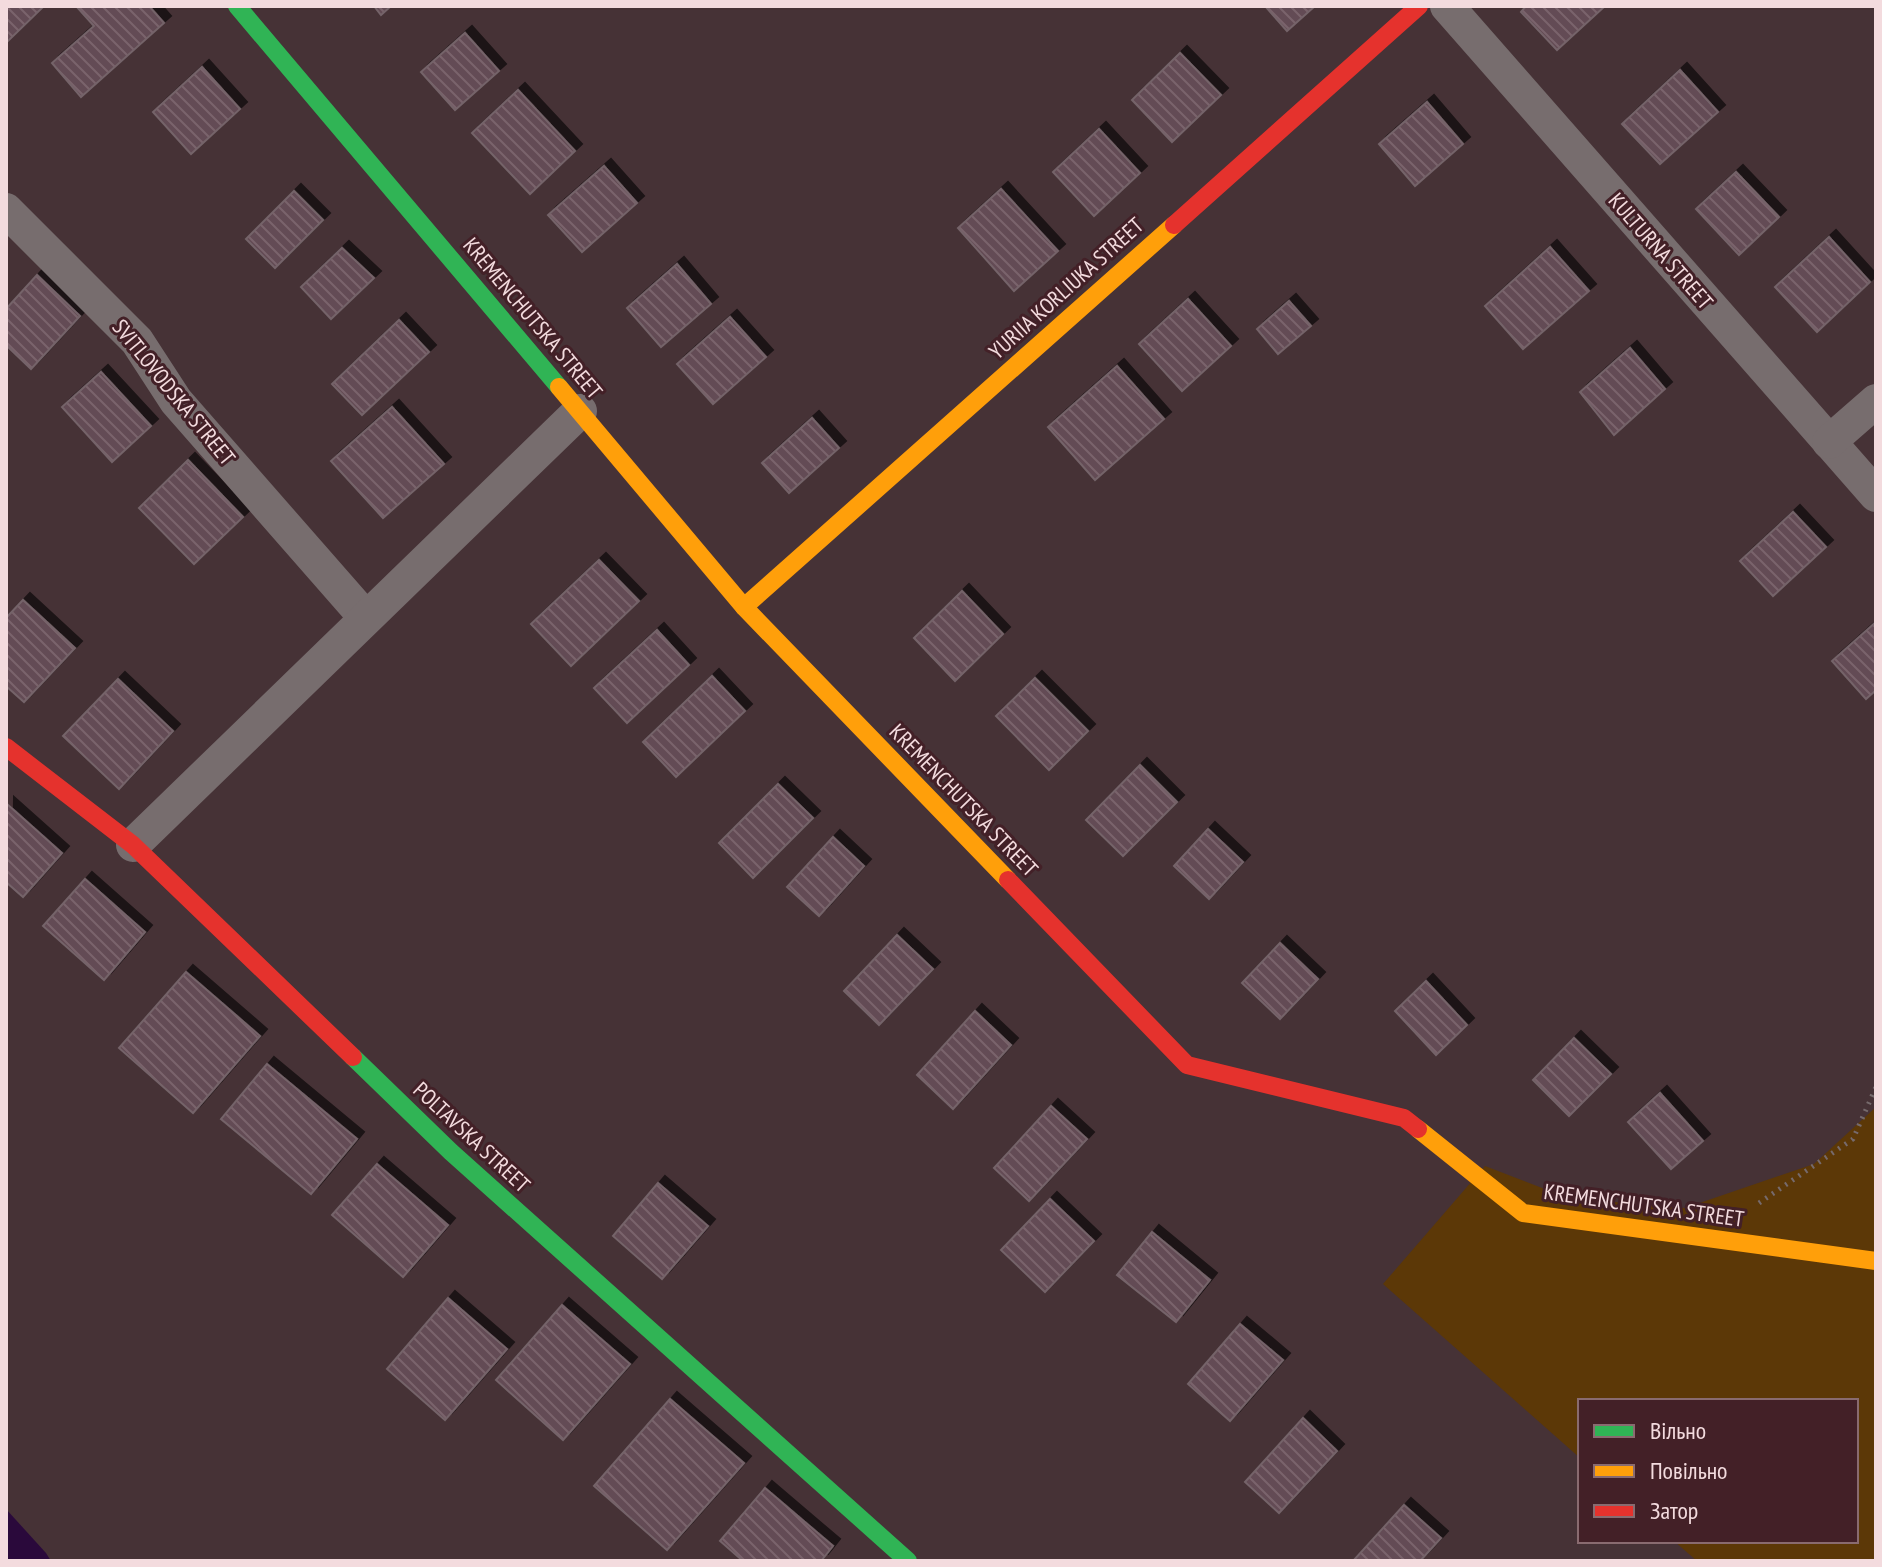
<svg xmlns="http://www.w3.org/2000/svg" width="1882" height="1567" viewBox="0 0 1882 1567" font-family="'PT Sans Narrow',sans-serif">
<style>
.green{fill:#5c3807}
.water{fill:#2a093b}
.building{fill:url(#building-back-hatch);stroke:#746369;stroke-width:2;filter:url(#shadow)}
.lines{fill:none;stroke-linecap:round;stroke-linejoin:round}
.path{stroke:#766a6c;stroke-width:5;stroke-dasharray:2 6;stroke-linecap:butt}
.street{stroke:#776d6e;stroke-width:34}
.fast{stroke:#30b455;stroke-width:18}
.slow{stroke:#ff9f0a;stroke-width:18}
.jam{stroke:#e5322d;stroke-width:18}
.labels{text-anchor:middle;stroke-width:6;stroke-linejoin:round;paint-order:stroke}
.street-label{font-size:22px;fill:#f3dbde;stroke:#432027}
</style>
<defs>
<pattern id="building-back-hatch" width="6" height="6" patternUnits="userSpaceOnUse" patternTransform="scale(2)"><rect width="6" height="6" fill="#634b54"/><path d="M-1 5l2 2M0 0l6 6M5-1l2 2" fill="none" stroke="#7a646c"/></pattern>
<filter id="shadow"><feDropShadow dx="7" dy="-7" stdDeviation="0" flood-color="#0009"/></filter>
</defs>
<rect width="100%" height="100%" fill="#463236"/>
<!-- green -->
<path class="green" d="M1876 1107V1561H1697L1674 1541H1856V1401H1580V1458L1383 1284 1485 1166 1568 1198 1685 1208 1814 1164Z"/>
<!-- water -->
<path class="water" d="M6 1509 46 1553 51 1561H6Z"/>
<!-- building -->
<g class="building">
<path d="M6 6H44L6 43Z"/>
<path d="M76 6H149L164 23 81 97 52 63 94 26Z"/>
<path d="M374 6H391L381 15Z"/>
<path d="M1265 6H1315L1287 31Z"/>
<path d="M1526 6H1605L1557 50 1521 12Z"/>
<path d="M465 33 499 71 455 110 421 72Z"/>
<path d="M1180 53 1221 95 1172 142 1132 100Z"/>
<path d="M202 67 240 109 191 154 153 112Z"/>
<path d="M1680 70 1718 112 1660 164 1622 124Z"/>
<path d="M518 90 575 151 530 194 472 133Z"/>
<path d="M1427 102 1463 144 1415 186 1379 144Z"/>
<path d="M1099 129 1140 173 1094 216 1053 172Z"/>
<path d="M604 166 637 203 582 252 548 215Z"/>
<path d="M1736 172 1779 217 1739 255 1696 209Z"/>
<path d="M1001 189 1058 251 1014 291 958 228Z"/>
<path d="M294 191 323 220 275 268 246 239Z"/>
<path d="M1829 237 1870 282 1817 332 1775 287Z"/>
<path d="M1550 247 1589 291 1523 349 1485 306Z"/>
<path d="M342 248 374 278 331 319 301 287Z"/>
<path d="M677 264 711 304 661 347 627 308Z"/>
<path d="M37 275 80 316 31 369 6 345V309Z"/>
<path d="M1188 299 1231 346 1182 391 1139 344Z"/>
<path d="M1289 301 1311 326 1278 354 1257 329Z"/>
<path d="M730 317 766 357 713 404 677 364Z"/>
<path d="M399 320 429 352 362 415 332 384Z"/>
<path d="M1630 348 1665 389 1614 435 1580 392Z"/>
<path d="M1117 366 1164 419 1095 480 1048 427Z"/>
<path d="M101 372 151 426 112 462 62 407Z"/>
<path d="M392 407 444 464 383 518 331 461Z"/>
<path d="M812 418 839 448 789 493 762 463Z"/>
<path d="M188 460 243 517 194 564 139 508Z"/>
<path d="M1793 512 1826 547 1773 596 1740 561Z"/>
<path d="M599 560 639 601 571 666 531 624Z"/>
<path d="M962 591 1003 634 955 681 914 638Z"/>
<path d="M23 600 75 648 24 702 6 686V618Z"/>
<path d="M1876 622V690L1866 699 1832 661Z"/>
<path d="M657 630 689 665 627 723 594 688Z"/>
<path d="M712 676 745 711 676 777 643 742Z"/>
<path d="M1035 678 1088 731 1049 770 996 716Z"/>
<path d="M118 679 173 731 119 789 63 736Z"/>
<path d="M1140 765 1177 802 1123 856 1086 820Z"/>
<path d="M778 784 813 818 753 878 719 843Z"/>
<path d="M7 804 62 853 23 897 6 882Z"/>
<path d="M1208 829 1243 862 1209 899 1174 866Z"/>
<path d="M833 837 864 866 819 916 787 887Z"/>
<path d="M85 879 145 932 104 980 43 926Z"/>
<path d="M897 935 933 969 879 1025 844 991Z"/>
<path d="M1280 943 1318 979 1280 1019 1242 983Z"/>
<path d="M186 972 260 1036 193 1113 119 1048Z"/>
<path d="M1426 981 1467 1025 1436 1055 1395 1011Z"/>
<path d="M975 1011 1011 1045 953 1109 917 1075Z"/>
<path d="M1574 1038 1611 1074 1569 1116 1533 1080Z"/>
<path d="M267 1064 357 1139 311 1194 221 1119Z"/>
<path d="M1660 1093 1703 1141 1671 1169 1628 1122Z"/>
<path d="M1051 1106 1087 1139 1029 1201 994 1168Z"/>
<path d="M377 1164 448 1225 403 1277 332 1215Z"/>
<path d="M658 1183 708 1226 662 1279 613 1236Z"/>
<path d="M1050 1199 1094 1241 1045 1292 1001 1250Z"/>
<path d="M1152 1232 1210 1280 1176 1322 1117 1275Z"/>
<path d="M448 1298 507 1349 445 1420 387 1369Z"/>
<path d="M562 1305 630 1364 563 1440 496 1380Z"/>
<path d="M1240 1324 1283 1360 1230 1421 1188 1384Z"/>
<path d="M670 1399 744 1463 667 1550 594 1486Z"/>
<path d="M1303 1418 1337 1451 1279 1513 1245 1482Z"/>
<path d="M765 1488 833 1546 821 1561H743L720 1541Z"/>
<path d="M1404 1505 1441 1538 1420 1561H1353Z"/>
</g>
<g class="lines">
<!-- path -->
<path class="path" d="M1759 1203 1853 1139 1876 1087"/>
<!-- street -->
<g class="street">
<path d="M1447 6 1876 495"/>
<path d="M6 210 137 341 176 401 366 618"/>
<path d="M1829 442 1876 401"/>
<path d="M133 845 580 411"/>
</g>
<!-- fast -->
<g class="fast">
<path d="M237 6 559 387"/>
<path d="M353 1057 451 1152 908 1561"/>
</g>
<!-- slow -->
<g class="slow">
<path d="M559 387 744 607 1008 880"/>
<path d="M744 607 1174 225"/>
<path d="M1418 1129 1523 1213 1876 1261"/>
</g>
<!-- jam -->
<g class="jam">
<path d="M1174 225 1419 6"/>
<path d="M6 747 133 845 353 1057"/>
<path d="M1008 880 1187 1065 1404 1118 1418 1129"/>
</g>
</g>
<g class="labels">
<!-- street labels -->
<g class="street-label">
<text transform="translate(1661 251) rotate(49)" y="8">KULTURNA STREET</text>
<text transform="translate(1066 288) rotate(-42)" y="8">YURIIA KORLIUKA STREET</text>
<text transform="translate(533 318) rotate(50)" y="8">KREMENCHUTSKA STREET</text>
<text transform="translate(174 392) rotate(51)" y="8">SVITLOVODSKA STREET</text>
<text transform="translate(964 800) rotate(46)" y="8">KREMENCHUTSKA STREET</text>
<text transform="translate(472 1137) rotate(43)" y="8">POLTAVSKA STREET</text>
<text transform="translate(1644 1205) rotate(8)" y="8">KREMENCHUTSKA STREET</text>
</g>
</g>
<!-- border -->
<rect width="1882" height="1567" fill="none" stroke="#f3dbde" stroke-width="16"/>
<!-- legend -->
<rect x="1578" y="1399" width="280" height="144" fill="#432027" stroke="#896b70" stroke-width="2"/>
<rect x="1594" y="1425" width="40" height="12" fill="#30b455" stroke="#896b70" stroke-width="2"/>
<text x="1650" y="1439" font-size="24" fill="#f3dbde">Вільно</text>
<rect x="1594" y="1465" width="40" height="12" fill="#ff9f0a" stroke="#896b70" stroke-width="2"/>
<text x="1650" y="1479" font-size="24" fill="#f3dbde">Повільно</text>
<rect x="1594" y="1505" width="40" height="12" fill="#e5322d" stroke="#896b70" stroke-width="2"/>
<text x="1650" y="1519" font-size="24" fill="#f3dbde">Затор</text>
</svg>
